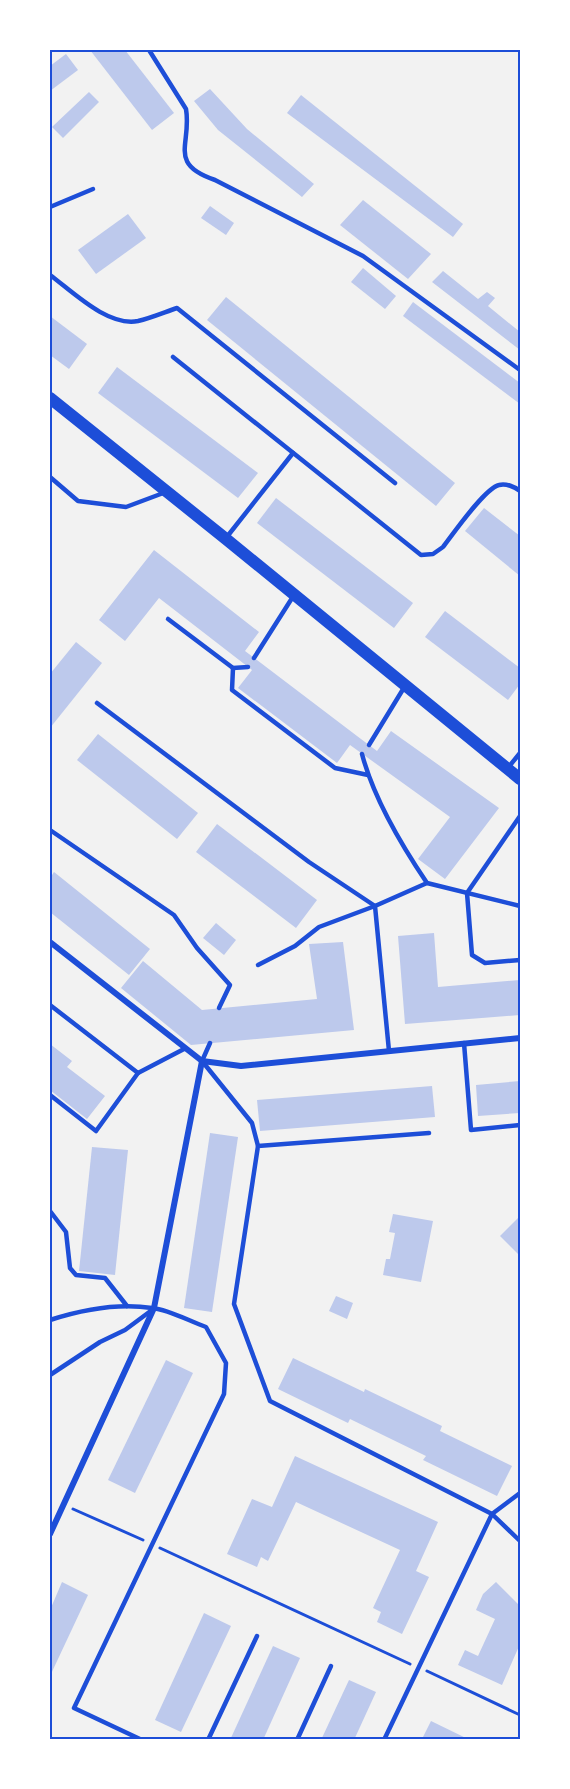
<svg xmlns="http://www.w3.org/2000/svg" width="570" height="1789" viewBox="0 0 570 1789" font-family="Lato,sans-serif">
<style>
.building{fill:#bdc9ec}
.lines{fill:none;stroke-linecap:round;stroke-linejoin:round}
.path{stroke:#1d4ed8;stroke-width:3}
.service{stroke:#1d4ed8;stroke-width:4.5}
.minor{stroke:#1d4ed8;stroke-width:6}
.secondary{stroke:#1d4ed8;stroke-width:12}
.neatline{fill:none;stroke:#1d4ed8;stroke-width:2}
</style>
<rect width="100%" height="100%" fill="#f2f2f2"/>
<!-- building -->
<g class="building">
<path d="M90 50H125L174 113 152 130Z"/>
<path d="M66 54 78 70 50 91V66Z"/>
<path d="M210 89 247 129 314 184 302 197 218 130 194 101Z"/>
<path d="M89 92 99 102 63 138 52 127Z"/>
<path d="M301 95 463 224 453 237 287 113Z"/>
<path d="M363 200 431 254 408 279 340 225Z"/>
<path d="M210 206 234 223 226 235 201 218Z"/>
<path d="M128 214 146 238 96 274 78 250Z"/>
<path d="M363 268 396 296 385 309 351 282Z"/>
<path d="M443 271 478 299 487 292 495 298 488 306 520 332V350L432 282Z"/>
<path d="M226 297 455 483 436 506 207 320Z"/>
<path d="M413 302 520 383V404L403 316Z"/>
<path d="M50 316 87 344 69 369 50 355Z"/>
<path d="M117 367 258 473 238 498 98 393Z"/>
<path d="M276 498 413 603 394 628 257 523Z"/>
<path d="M484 508 520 536V576L465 531Z"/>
<path d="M154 550 259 632 245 651 357 736 377 751 391 731 499 808 445 879 418 859 450 817 350 745 337 763 238 688 252 670 159 598 125 641 99 620Z"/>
<path d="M445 611 520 668V684L508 700 425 637Z"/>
<path d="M76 642 102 663 50 728V674Z"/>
<path d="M98 734 198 813 177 839 77 760Z"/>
<path d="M217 824 317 900 296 928 196 852Z"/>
<path d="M54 872 150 949 129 975 50 912V878Z"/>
<path d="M216 923 236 940 224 955 203 938Z"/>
<path d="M434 933 438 987 520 980V1015L405 1024 398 936Z"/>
<path d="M343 942 354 1030 191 1045 121 988 143 961 202 1010 317 999 309 944Z"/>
<path d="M50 1044 72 1061 67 1067 105 1096 87 1119 50 1090Z"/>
<path d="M520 1081V1113L478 1116 476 1085Z"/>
<path d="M432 1086 435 1117 260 1131 257 1100Z"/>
<path d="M210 1133 238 1137 212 1312 184 1308Z"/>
<path d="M92 1147 128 1150 115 1275 79 1271Z"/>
<path d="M393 1214 433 1221 421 1282 383 1275 386 1259H390L395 1233 389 1232Z"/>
<path d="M520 1216V1256L500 1236Z"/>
<path d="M336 1296 353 1303 347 1319 329 1311Z"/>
<path d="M293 1358 364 1392 365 1389 442 1426 440 1431 512 1466 497 1496 423 1460 426 1456 350 1419 348 1423 278 1389Z"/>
<path d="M166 1360 193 1373 135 1493 108 1480Z"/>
<path d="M295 1456 438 1522 416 1571 429 1577 402 1634 377 1622 381 1612 373 1608 400 1550 296 1502 268 1561 261 1557 257 1567 227 1554 252 1499 272 1507Z"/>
<path d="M62 1582 88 1595 50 1676V1610Z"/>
<path d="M496 1582 520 1606V1644L502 1685 458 1665 465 1650 478 1656 495 1619 476 1610 483 1594Z"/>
<path d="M204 1613 231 1626 181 1732 155 1720Z"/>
<path d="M273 1646 300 1658 263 1740H230Z"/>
<path d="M349 1680 376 1692 354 1740H321Z"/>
<path d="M431 1721 470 1740H428L423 1737Z"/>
</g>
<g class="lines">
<!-- path -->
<g class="path">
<path d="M73 1509 143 1540"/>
<path d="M160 1548 410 1664"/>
<path d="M427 1671 520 1715"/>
</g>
<!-- service -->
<g class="service">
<path d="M149 50 186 109C192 144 167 164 215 180L363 256 520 370"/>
<path d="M50 207 93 189"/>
<path d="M50 275C73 292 108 327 138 321 151 318 165 312 177 308L395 483"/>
<path d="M173 357 421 555 433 554 443 547C453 534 485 488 499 485 506 483 515 487 520 491"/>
<path d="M50 477 78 501 126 507 166 492"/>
<path d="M226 538 293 453"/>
<path d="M168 619 233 668 248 667"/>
<path d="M254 658 294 595"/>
<path d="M233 668 232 690 335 768 368 775"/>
<path d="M97 703 309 862 375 906"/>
<path d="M369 745 405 686"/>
<path d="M362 754C373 796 402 846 427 883"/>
<path d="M507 769 520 753"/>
<path d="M520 816 467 893 472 955 485 963 520 960"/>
<path d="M50 830 174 915 197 948 230 985 219 1008"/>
<path d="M258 965 295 946 319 927 375 906"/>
<path d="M50 1005 138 1073 184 1049"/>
<path d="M210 1043 202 1061 252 1123 258 1146"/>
<path d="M464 1043 471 1130 520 1125"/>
<path d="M389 1051 375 906 427 883 520 906"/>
<path d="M50 1095 96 1131 138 1073"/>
<path d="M429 1133 258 1146 234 1304 270 1401 492 1514 520 1541"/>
<path d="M50 1211 66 1232 70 1268 76 1275 105 1278 127 1306"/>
<path d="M50 1320C81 1310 119 1303 152 1308 170 1310 189 1321 206 1327L226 1363 224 1394 74 1708 142 1740"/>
<path d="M50 1375 100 1342 125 1330 152 1310"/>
<path d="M208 1740 257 1636"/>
<path d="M297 1740 331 1666"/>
<path d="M384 1740 492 1514 520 1493"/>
</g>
<!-- minor -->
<g class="minor">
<path d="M50 942 202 1061 241 1066 520 1038"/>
<path d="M50 1534 154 1308 202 1061"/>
</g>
<!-- secondary -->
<path class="secondary" d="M50 398 226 539 520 779"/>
</g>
<!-- border -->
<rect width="570" height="1789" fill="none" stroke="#ffffff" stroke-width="102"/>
<rect x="51" y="51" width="468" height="1687" class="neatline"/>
</svg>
